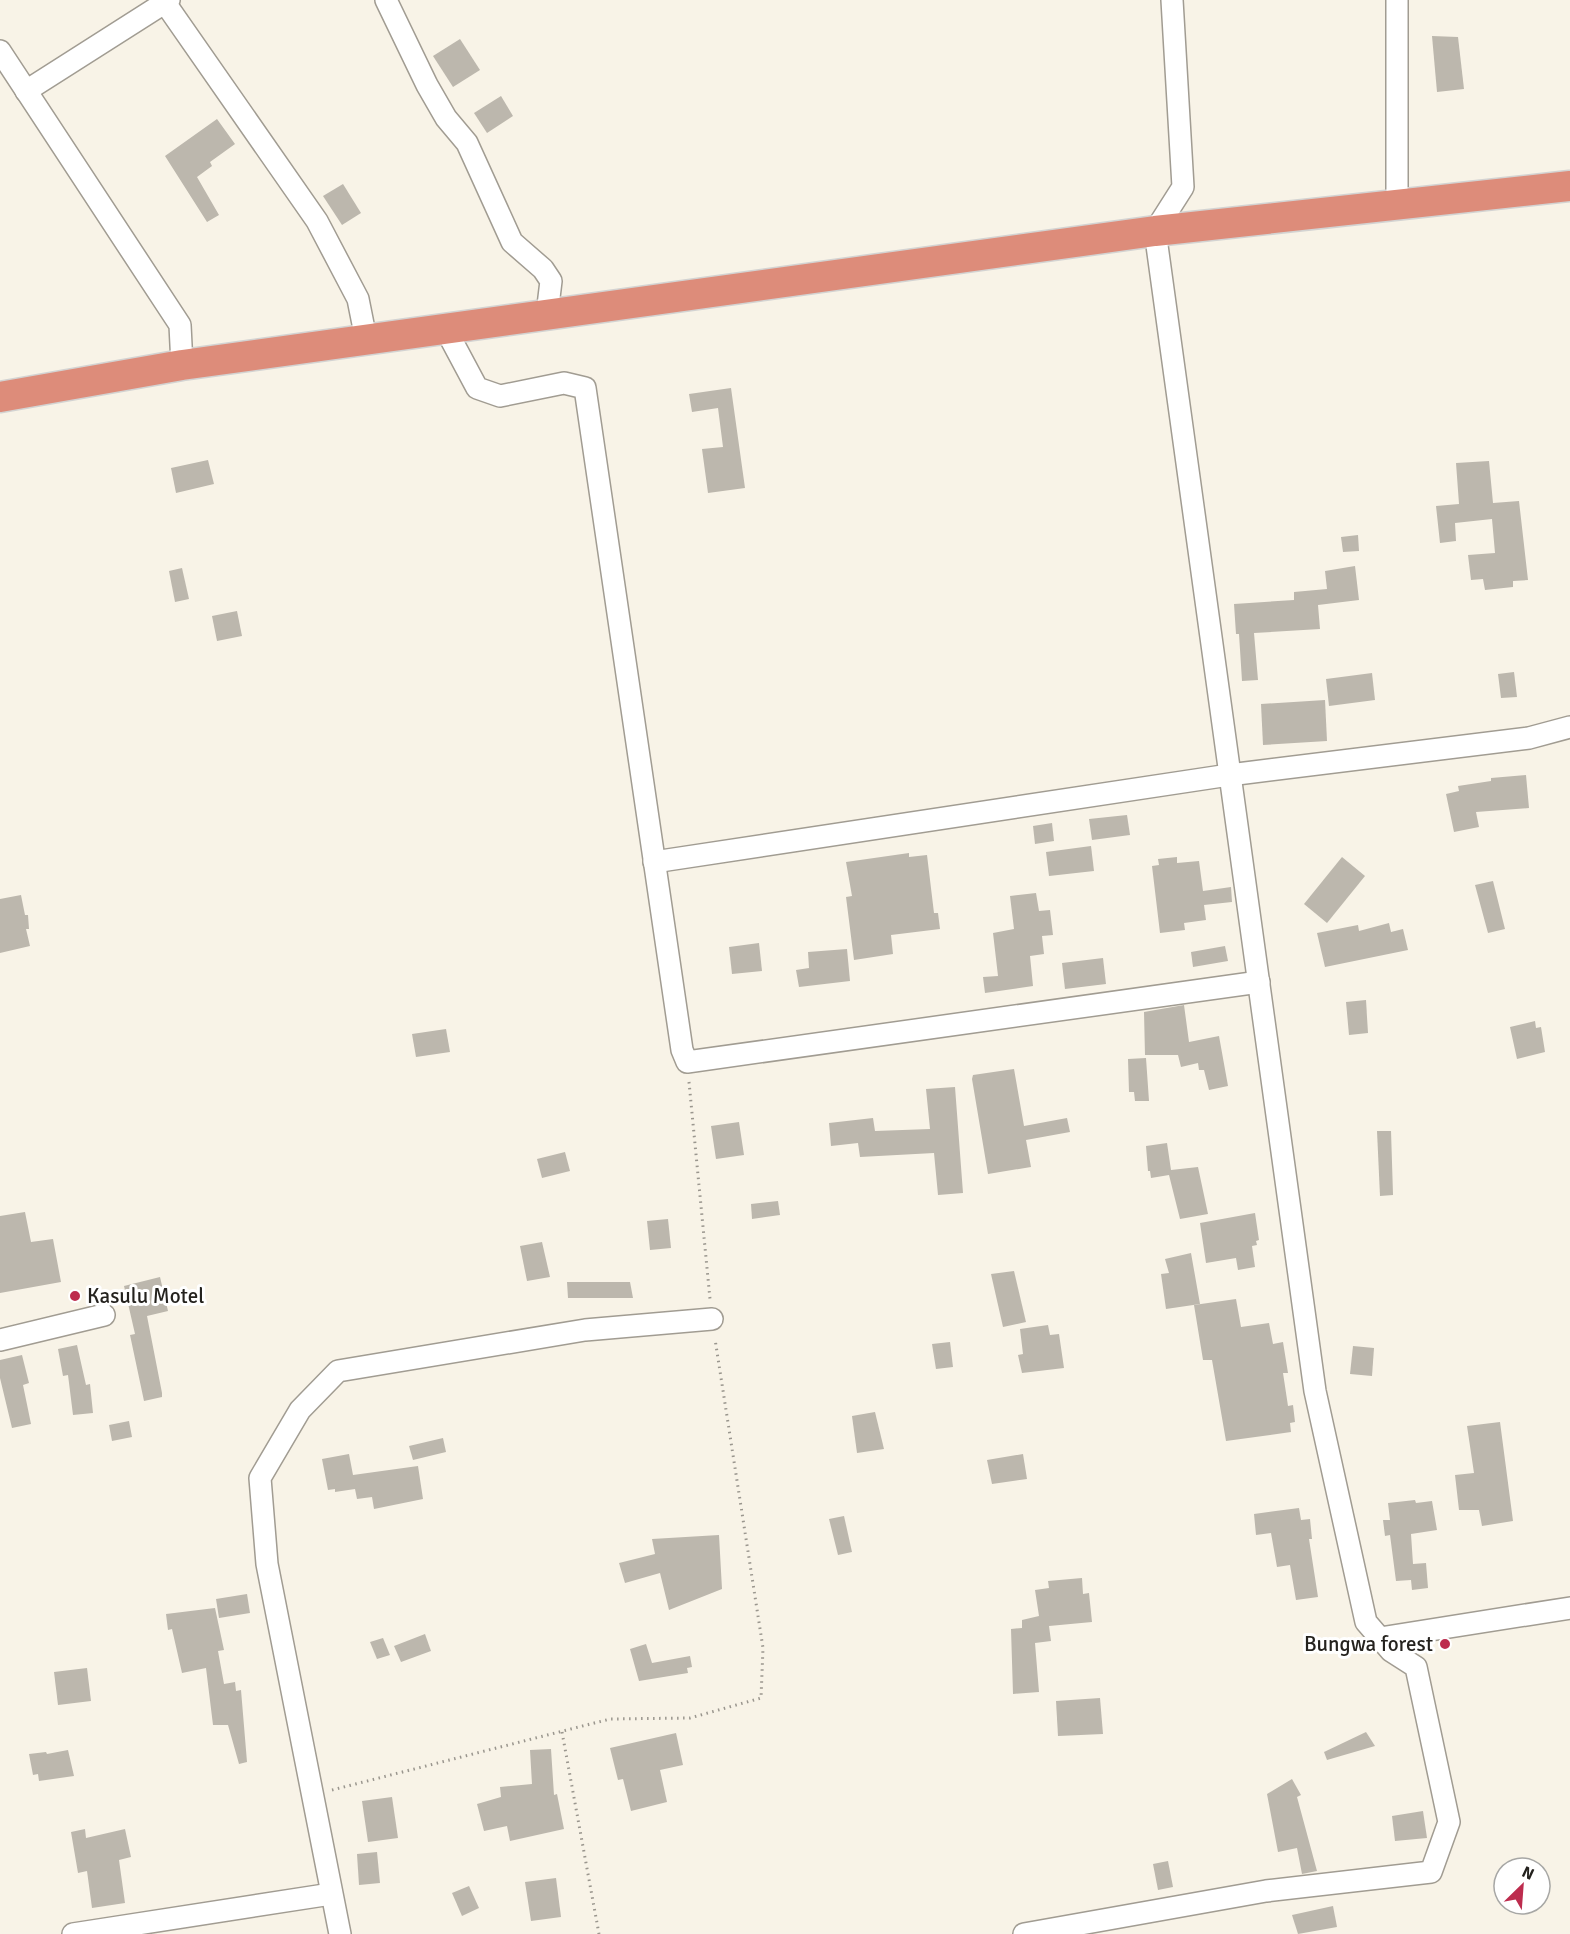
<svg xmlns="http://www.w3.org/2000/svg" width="1570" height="1934" viewBox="0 0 1570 1934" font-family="Signika,sans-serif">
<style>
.building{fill:#bcb7ad}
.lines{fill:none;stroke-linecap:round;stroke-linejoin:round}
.minor-casing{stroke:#a19c92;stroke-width:24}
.highway-casing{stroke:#d3d3d2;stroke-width:33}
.path{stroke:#9a968e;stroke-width:3;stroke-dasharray:1.5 4.5;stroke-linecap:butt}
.minor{stroke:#fff;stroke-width:21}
.highway{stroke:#dd8c7a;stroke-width:30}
.poi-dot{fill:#bd2c4e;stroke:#fff;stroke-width:2}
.labels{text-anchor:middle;stroke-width:6;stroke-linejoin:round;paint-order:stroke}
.poi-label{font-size:21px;fill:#24221e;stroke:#fff;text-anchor:start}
</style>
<rect width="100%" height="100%" fill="#f8f3e7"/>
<!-- building -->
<g class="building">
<path d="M1432 36 1458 37 1464 89 1437 92Z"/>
<path d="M460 39 480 70 453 87 433 56Z"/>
<path d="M501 96 513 116 487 133 474 113Z"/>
<path d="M217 119 235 144 210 162 212 166 197 177 219 215 207 222 165 156Z"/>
<path d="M343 184 361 213 342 225 323 196Z"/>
<path d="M731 388 745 488 708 493 702 449 723 447 718 408 692 412 689 394Z"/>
<path d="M208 460 214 484 176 493 171 468Z"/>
<path d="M1489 461 1493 503 1519 501 1528 580 1513 581V587L1485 590 1483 579 1471 580 1468 555 1495 553 1492 519 1455 523 1456 541 1440 543 1436 506 1459 504 1456 463Z"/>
<path d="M1358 535 1359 551 1343 552 1341 537Z"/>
<path d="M1355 566 1359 600 1318 605 1320 629 1254 633 1258 680 1242 681 1239 634H1236L1234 604 1294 600V592L1327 589 1325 571Z"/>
<path d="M182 568 189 599 175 602 169 571Z"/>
<path d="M237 611 242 636 217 641 212 616Z"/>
<path d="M1514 672 1517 697 1501 698 1498 674Z"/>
<path d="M1372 673 1375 700 1329 706 1326 679Z"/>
<path d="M1325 700 1327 741 1263 745 1261 704Z"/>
<path d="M1526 775 1529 808 1476 812 1479 827 1454 832 1446 794 1459 791 1458 786 1491 781V778Z"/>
<path d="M1127 815 1130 835 1092 840 1089 819Z"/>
<path d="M1052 823 1054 841 1035 844 1033 826Z"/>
<path d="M1091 846 1094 871 1049 876 1046 852Z"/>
<path d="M909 853V857L927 855 934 913H938L940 929 891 935 893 954 854 960 846 897 852 896 846 862Z"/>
<path d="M1177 857V863L1199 861 1203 891 1231 887 1232 902 1204 905 1206 920 1184 923 1185 930 1160 933 1152 866 1159 865 1158 859Z"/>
<path d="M1342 857 1365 876 1327 923 1304 904Z"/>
<path d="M1493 881 1505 929 1488 933 1475 885Z"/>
<path d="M1036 893 1039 911 1050 910 1053 935 1042 936 1044 954 1030 956 1033 986 985 993 983 977 998 976 993 933 1014 929 1010 896Z"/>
<path d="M21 895 25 915H28L29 929H26L30 946 0 953V899Z"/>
<path d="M1389 923 1391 932 1403 929 1408 950 1325 967 1317 933 1358 925 1359 931Z"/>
<path d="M759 943 762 971 732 974 729 947Z"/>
<path d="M1225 946 1228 961 1193 967 1191 952Z"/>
<path d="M847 949 850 981 799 987 796 970 809 968 808 952Z"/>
<path d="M1103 958 1106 984 1065 989 1062 963Z"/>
<path d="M1366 1000 1368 1033 1349 1035 1346 1002Z"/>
<path d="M1184 1005 1189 1042 1219 1036 1228 1086 1209 1090 1204 1070H1199L1198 1063 1181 1067 1178 1055H1145L1144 1012Z"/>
<path d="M1535 1021 1536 1028 1541 1027 1545 1052 1517 1059 1510 1027Z"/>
<path d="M446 1029 450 1052 416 1057 412 1034Z"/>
<path d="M1146 1058 1149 1101H1135L1134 1092H1129L1128 1059Z"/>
<path d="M1014 1069 1024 1126 1067 1118 1070 1132 1026 1140 1031 1167 988 1174 972 1079 973 1075Z"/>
<path d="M955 1087 963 1193 938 1195 934 1153 860 1157 858 1143 831 1146 829 1123 873 1118 875 1131 930 1129 926 1089Z"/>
<path d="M739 1122 744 1155 716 1159 711 1126Z"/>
<path d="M1377 1131H1391L1393 1195 1380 1196Z"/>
<path d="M1167 1143 1171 1170 1198 1167 1208 1214 1180 1219 1169 1175 1151 1178 1150 1171H1148L1146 1146Z"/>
<path d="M565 1152 570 1171 542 1178 537 1159Z"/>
<path d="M778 1201 780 1215 752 1219 751 1204Z"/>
<path d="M25 1212 31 1242 53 1239 61 1282 0 1293V1216Z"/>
<path d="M1255 1213 1259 1240 1256 1241 1257 1245 1252 1246 1255 1267 1238 1270 1236 1258 1206 1263 1200 1223Z"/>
<path d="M668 1219 671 1248 650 1250 647 1221Z"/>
<path d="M542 1242 550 1277 527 1281 520 1246Z"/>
<path d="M1191 1253 1200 1304 1166 1309 1161 1274 1169 1273 1165 1259Z"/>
<path d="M1014 1271 1026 1322 1003 1327 991 1274Z"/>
<path d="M160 1277 168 1311 147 1316 162 1393V1397L144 1401 130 1335 135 1334 124 1286Z"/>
<path d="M567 1282H630L633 1298H568Z"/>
<path d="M1236 1299 1241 1327 1269 1323 1273 1344 1283 1342 1288 1373H1283L1288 1406 1293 1405 1295 1422 1290 1423 1291 1432 1226 1441 1212 1360H1203L1194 1305Z"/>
<path d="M1048 1325 1050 1335 1059 1334 1064 1368 1022 1373 1018 1355 1023 1354 1020 1329Z"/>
<path d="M950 1342 953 1367 936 1369 932 1344Z"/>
<path d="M77 1345 86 1385 90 1384 93 1413 73 1415 68 1375 63 1376 58 1349Z"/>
<path d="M1353 1346 1374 1348 1372 1376 1350 1374Z"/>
<path d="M22 1355 29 1383 23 1385 31 1424 12 1428 0 1378V1360Z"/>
<path d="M875 1412 884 1449 857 1453 852 1416Z"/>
<path d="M129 1421 132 1437 112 1441 109 1425Z"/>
<path d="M1500 1422 1513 1521 1482 1526 1479 1510H1459L1455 1475 1474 1473 1467 1426Z"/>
<path d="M443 1438 446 1452 413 1460 409 1446Z"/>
<path d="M349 1454 353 1475 418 1466 423 1499 374 1509 372 1497 357 1499 355 1489 335 1492V1489L328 1490 322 1459Z"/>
<path d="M1023 1454 1027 1479 992 1484 987 1460Z"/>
<path d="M1415 1500 1416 1503 1432 1501 1437 1530 1411 1534 1413 1564 1426 1563 1428 1588 1412 1590 1411 1580 1396 1581 1390 1535 1385 1536 1383 1520H1390L1388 1503Z"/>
<path d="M1299 1508 1301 1520 1310 1519 1312 1539H1309L1318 1597 1296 1600 1290 1565 1277 1567 1271 1533 1256 1535 1254 1514Z"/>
<path d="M844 1516 852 1552 838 1555 829 1519Z"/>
<path d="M719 1535 722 1589 669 1610 660 1573 625 1583 619 1563 655 1554 652 1539Z"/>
<path d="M1082 1578 1083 1594 1089 1593 1092 1622 1049 1626 1051 1641 1035 1643 1039 1692 1013 1694 1011 1629 1022 1628V1620L1039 1616 1035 1590 1049 1588 1048 1581Z"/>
<path d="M247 1594 250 1613 219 1618 216 1599Z"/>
<path d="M215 1608 224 1650 218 1651 224 1684 235 1682 236 1691 241 1690 247 1762 239 1764 228 1725H213L206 1668 182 1673 172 1629 168 1630 166 1614Z"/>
<path d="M425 1634 431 1651 401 1662 394 1646Z"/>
<path d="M383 1638 390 1655 377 1659 370 1642Z"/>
<path d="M646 1644 652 1663 690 1656 692 1667 687 1668 688 1673 639 1681 630 1649Z"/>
<path d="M87 1668 91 1701 58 1705 54 1672Z"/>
<path d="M1100 1698 1103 1734 1058 1736 1056 1701Z"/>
<path d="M1366 1732 1375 1746 1327 1760 1324 1752Z"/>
<path d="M676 1733 683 1765 660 1770 667 1802 631 1811 623 1779 618 1780 610 1748Z"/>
<path d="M551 1749 554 1795 557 1794 564 1829 510 1841 507 1826 484 1831 477 1804 501 1797 500 1787 532 1784 530 1750Z"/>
<path d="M68 1750 74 1776 39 1781 38 1774 33 1775 29 1754 46 1752 47 1754Z"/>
<path d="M1292 1779 1301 1795 1297 1797 1317 1871 1302 1874 1297 1848 1278 1852 1267 1794Z"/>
<path d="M392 1797 398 1838 368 1842 362 1801Z"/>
<path d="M1423 1811 1427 1838 1395 1841 1392 1816Z"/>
<path d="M85 1829 86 1838 125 1829 131 1857 119 1860 125 1903 92 1908 87 1871 78 1873 71 1832Z"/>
<path d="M377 1852 380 1883 359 1885 357 1854Z"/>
<path d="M1168 1861 1173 1887 1158 1890 1153 1864Z"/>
<path d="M556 1878 561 1917 531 1921 525 1882Z"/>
<path d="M469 1886 479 1908 462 1916 452 1893Z"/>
<path d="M1333 1906 1337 1927 1298 1934 1292 1915Z"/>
</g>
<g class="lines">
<!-- minor casing -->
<g class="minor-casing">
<g id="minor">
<path d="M163 0 317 221 358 299 366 339"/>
<path d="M386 0 427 85 446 118 467 143 512 242 543 269 551 281 547 314"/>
<path d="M1397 0V203"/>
<path d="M0 51 180 325 182 365"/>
<path d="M26 91 169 0"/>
<path d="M445 328 477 388 500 396 564 383 585 388 682 1050 687 1062 1259 982"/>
<path d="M654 862 1229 775 1529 738 1570 727"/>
<path d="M0 1340 104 1315"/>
<path d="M1380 1638 1570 1608"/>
<path d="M73 1934 331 1894"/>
<path d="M340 1934 267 1564 260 1478 300 1410 338 1371 585 1330 712 1319"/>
<path d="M1024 1934 1266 1891 1431 1872 1449 1822 1416 1667 1391 1651 1366 1622 1315 1391 1155 231 1183 187 1172 0"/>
</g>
</g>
<!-- highway casing -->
<g class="highway-casing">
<path id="highway" d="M0 397 182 365 1155 231 1570 186"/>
</g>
<!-- path -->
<g class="path">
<path d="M689 1082 710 1299"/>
<path d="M562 1732 599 1934"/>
<path d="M332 1790 610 1719 690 1718 761 1698 763 1648 715 1339"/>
</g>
<!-- minor -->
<use href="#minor" class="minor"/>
<!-- highway -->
<use href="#highway" class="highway"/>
</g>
<!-- markers -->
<g class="poi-dot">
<circle cx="75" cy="1296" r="6"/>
<circle cx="1445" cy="1644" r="6"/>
</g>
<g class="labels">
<!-- poi labels -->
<g class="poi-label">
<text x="87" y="1303">Kasulu Motel</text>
<text x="1433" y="1651" text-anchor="end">Bungwa forest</text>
</g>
</g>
<!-- north arrow -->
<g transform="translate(1522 1886) rotate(25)"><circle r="28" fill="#ffffff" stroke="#a7a7a5" stroke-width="1.5"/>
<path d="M0-4.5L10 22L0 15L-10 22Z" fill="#bd2c4e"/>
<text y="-9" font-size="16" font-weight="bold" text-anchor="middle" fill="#24221e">N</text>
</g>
</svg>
